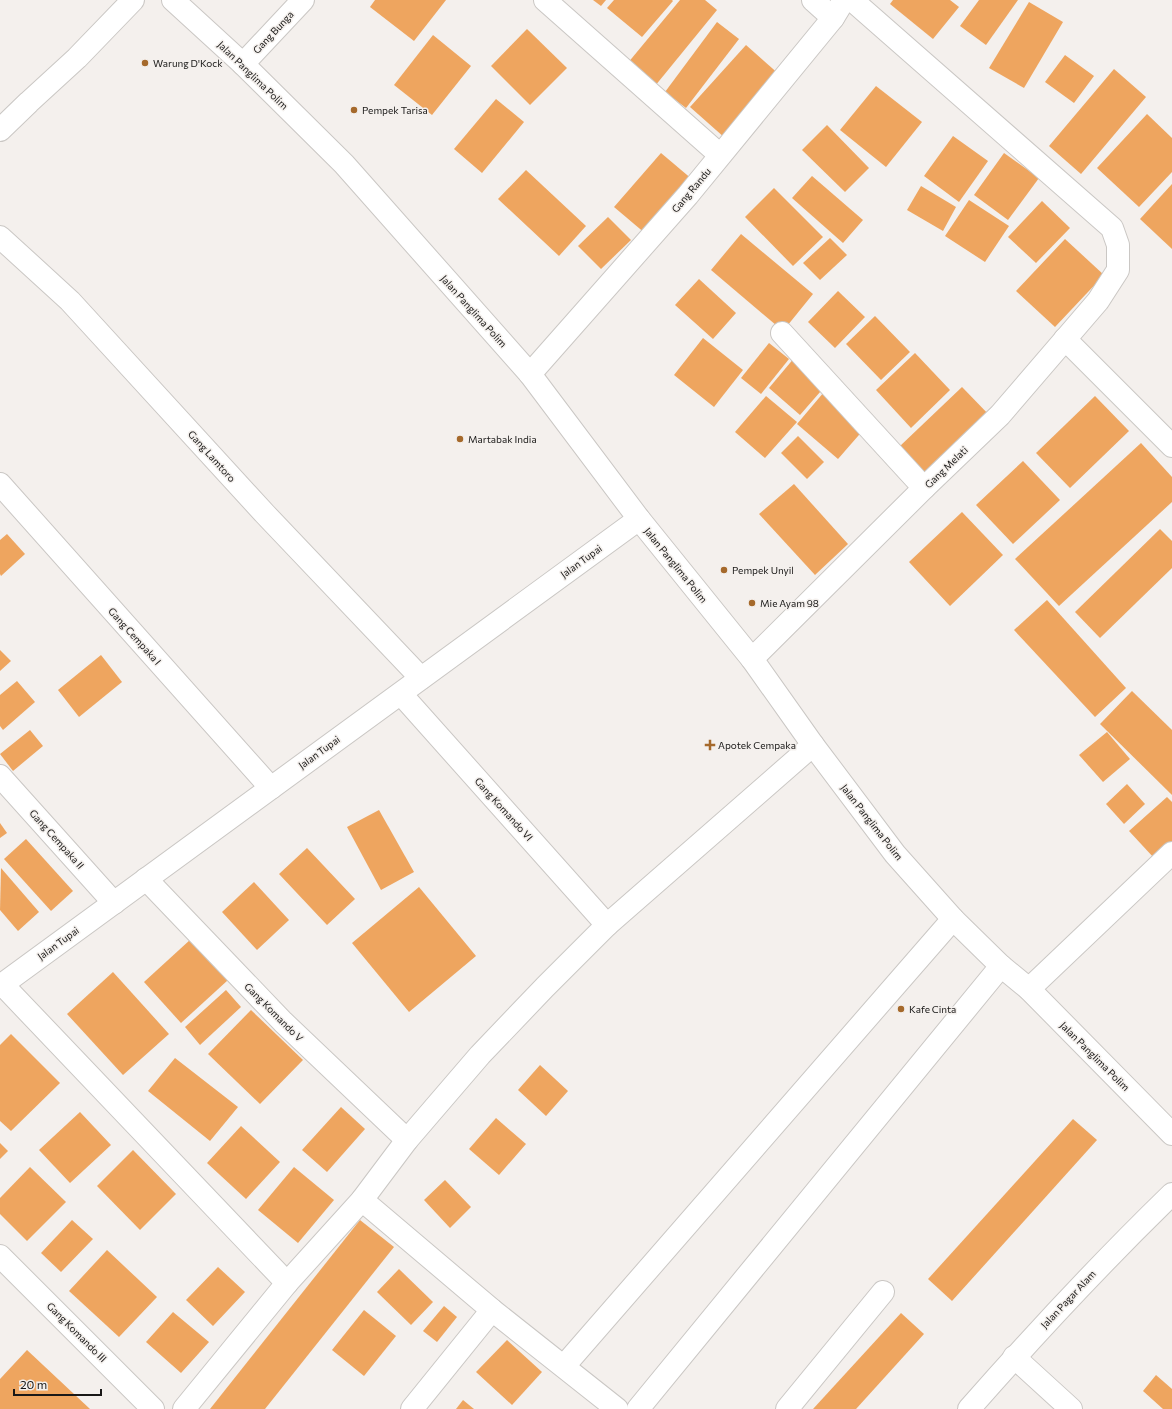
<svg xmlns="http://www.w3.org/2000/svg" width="1172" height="1409" viewBox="0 0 1172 1409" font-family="Commissioner,sans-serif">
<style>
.building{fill:#eea55f}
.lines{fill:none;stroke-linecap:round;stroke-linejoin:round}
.minor-casing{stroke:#cac7c4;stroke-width:24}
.tertiary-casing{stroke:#cac7c4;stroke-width:24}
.minor{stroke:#fff;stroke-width:22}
.tertiary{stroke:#fff;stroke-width:22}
.poi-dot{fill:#a5692b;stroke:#f4f0ed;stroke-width:1.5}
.labels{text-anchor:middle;stroke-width:3;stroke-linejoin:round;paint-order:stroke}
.street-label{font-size:10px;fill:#191817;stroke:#f4f0ed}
.poi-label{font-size:10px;fill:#191817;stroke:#f4f0ed;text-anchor:start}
</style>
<rect width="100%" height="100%" fill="#f4f0ed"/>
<!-- building -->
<g class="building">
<path d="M375 0H446L414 41 370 7Z"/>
<path d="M593 0H606L601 6Z"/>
<path d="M614 0H672L673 1 642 37 607 8Z"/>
<path d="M680 0H705L717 10 655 86 627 64Z"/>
<path d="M893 0H950L959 7 933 39 890 4Z"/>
<path d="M979 0H1018L986 45 960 26Z"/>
<path d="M1029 2 1063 22 1024 88 989 68Z"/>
<path d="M717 22 739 39 686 108 665 92Z"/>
<path d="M527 29 567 68 530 105 491 66Z"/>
<path d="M433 35 471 66 432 115 394 85Z"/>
<path d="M746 45 781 76 725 138 690 107Z"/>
<path d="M1065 55 1094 76 1074 103 1045 82Z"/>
<path d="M1114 69 1146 97 1081 174 1049 146Z"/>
<path d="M876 86 922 122 886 167 840 130Z"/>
<path d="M496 99 524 122 482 173 454 149Z"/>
<path d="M1147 114 1172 138V172L1139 207 1097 168Z"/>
<path d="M827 125 869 168 845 192 802 150Z"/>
<path d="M953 136 988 161 959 202 924 176Z"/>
<path d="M661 153 693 180 646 234 614 207Z"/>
<path d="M1004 153 1039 178 1008 220 974 195Z"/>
<path d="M526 170 586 226 559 256 498 199Z"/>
<path d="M812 176 863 220 843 243 792 198Z"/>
<path d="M1172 184V249L1140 219Z"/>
<path d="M921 186 956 207 943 231 907 210Z"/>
<path d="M774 188 823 237 793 266 745 217Z"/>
<path d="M969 200 1009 226 985 262 945 236Z"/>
<path d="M1042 201 1070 228 1036 263 1008 237Z"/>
<path d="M608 217 631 240 601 269 578 246Z"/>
<path d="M741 234 813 294 783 331 711 270Z"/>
<path d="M830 238 847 255 820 280 803 263Z"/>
<path d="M1065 239 1104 275 1055 327 1016 291Z"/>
<path d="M699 279 736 313 713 339 675 305Z"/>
<path d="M838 291 865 317 835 348 808 322Z"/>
<path d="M875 316 910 352 881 380 846 344Z"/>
<path d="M703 338 743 370 714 407 674 375Z"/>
<path d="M769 343 789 359 761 394 741 378Z"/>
<path d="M915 353 950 390 911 428 876 390Z"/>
<path d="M795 357 827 384 800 415 769 388Z"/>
<path d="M962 387 994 420 930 479 899 447Z"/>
<path d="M824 392 865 428 838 459 797 424Z"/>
<path d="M766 396 797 422 765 458 735 432Z"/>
<path d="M1095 396 1129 431 1070 488 1036 453Z"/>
<path d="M798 436 824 462 807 479 781 453Z"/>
<path d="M1141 443 1172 477V502L1059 606 1015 559Z"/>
<path d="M1023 461 1060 500 1013 544 976 505Z"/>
<path d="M794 484 848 544 815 575 759 514Z"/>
<path d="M962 512 1003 555 950 606 909 562Z"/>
<path d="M1160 529 1172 541V568L1100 638 1075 612Z"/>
<path d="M7 534 25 554 1 576 0 574V540Z"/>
<path d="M1047 600 1126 688 1095 717 1014 630Z"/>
<path d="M0 650 11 661 0 671Z"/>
<path d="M101 655 122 682 79 717 58 690Z"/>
<path d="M17 681 35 702 3 730 0 726V695Z"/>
<path d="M1132 691 1172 730V795L1100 724Z"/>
<path d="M30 730 43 746 13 771 0 754Z"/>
<path d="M1107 732 1130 759 1103 782 1079 755Z"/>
<path d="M1127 784 1145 804 1124 824 1106 804Z"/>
<path d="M1167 797 1172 802V842L1154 858 1129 831Z"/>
<path d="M379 810 414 872 381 890 347 827Z"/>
<path d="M0 823 7 833 0 838Z"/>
<path d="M26 839 73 891 51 911 4 859Z"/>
<path d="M307 848 355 899 327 925 279 874Z"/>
<path d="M1 868 39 912 18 931 0 910Z"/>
<path d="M254 882 289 920 257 950 222 912Z"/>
<path d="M419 887 476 956 409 1012 352 943Z"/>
<path d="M191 939 228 980 181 1023 144 982Z"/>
<path d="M113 972 169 1034 123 1075 67 1014Z"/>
<path d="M226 990 241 1007 200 1045 185 1027Z"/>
<path d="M251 1010 303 1060 260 1104 208 1054Z"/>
<path d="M11 1034 60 1083 11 1131 0 1121V1045Z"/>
<path d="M175 1058 238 1107 210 1141 148 1091Z"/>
<path d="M540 1065 568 1091 546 1116 518 1090Z"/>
<path d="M341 1107 365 1129 327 1172 302 1150Z"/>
<path d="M80 1112 111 1145 70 1183 39 1150Z"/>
<path d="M496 1118 526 1144 499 1175 469 1149Z"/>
<path d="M1073 1119 1097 1140 952 1301 928 1279Z"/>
<path d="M241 1126 280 1162 246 1199 207 1163Z"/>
<path d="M0 1143 8 1151 0 1159Z"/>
<path d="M133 1150 176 1194 140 1230 97 1186Z"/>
<path d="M30 1167 66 1202 27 1241 0 1214V1198Z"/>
<path d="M294 1167 334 1200 298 1243 258 1210Z"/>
<path d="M445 1180 471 1207 450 1228 424 1200Z"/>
<path d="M72 1220 93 1239 61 1272 41 1253Z"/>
<path d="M360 1220 394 1247 265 1409H210Z"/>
<path d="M107 1250 157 1297 119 1337 69 1291Z"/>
<path d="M218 1267 245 1292 213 1326 186 1300Z"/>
<path d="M399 1269 433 1302 411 1325 377 1292Z"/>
<path d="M444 1306 457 1317 437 1342 423 1331Z"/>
<path d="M364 1310 396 1336 364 1376 332 1350Z"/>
<path d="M173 1312 209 1342 181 1373 146 1342Z"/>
<path d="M901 1313 924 1334 856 1409H813Z"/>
<path d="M507 1340 542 1372 512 1405 476 1372Z"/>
<path d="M27 1350 90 1409H0V1379Z"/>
<path d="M1156 1375 1172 1389V1409H1163L1143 1391Z"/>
<path d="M463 1400 474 1409H456Z"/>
</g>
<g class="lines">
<!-- minor casing -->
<g class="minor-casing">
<g id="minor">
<path d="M545 0 720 155"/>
<path d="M813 0 833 18"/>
<path d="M243 64 303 0"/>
<path d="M0 130 29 102 77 58 133 0"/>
<path d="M0 237 70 301 265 514 421 678"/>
<path d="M782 333 924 488"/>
<path d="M1065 339 1172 446"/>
<path d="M530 374 688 195 833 18 844 0"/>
<path d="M0 484 271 788"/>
<path d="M752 659 924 488 1000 415 1098 301 1118 270V245L1112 228 852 0"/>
<path d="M401 694 607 925"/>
<path d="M0 776 114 903"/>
<path d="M146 879 283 1022 407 1140"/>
<path d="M2 984 287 1283"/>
<path d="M1029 989 1172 853"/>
<path d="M362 1200 492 1310 617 1409"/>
<path d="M0 1256 153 1409"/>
<path d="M1014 1357 1071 1409"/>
<path d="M564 1366 953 919"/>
<path d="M184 1409 287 1283 362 1200 407 1140 480 1055 545 987 607 925 813 745"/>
<path d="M412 1409 492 1310"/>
<path d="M638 1409 1001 966"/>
<path d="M787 1409 883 1292"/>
</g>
</g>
<!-- tertiary casing -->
<g class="tertiary-casing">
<g id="tertiary">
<path d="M173 0 243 64 344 164 530 374 639 519 752 659 813 745 895 854 953 919 1001 966 1029 989 1172 1134"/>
<path d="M0 986 639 519"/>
<path d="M969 1409C1034 1335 1101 1263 1172 1194"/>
</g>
</g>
<!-- minor -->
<use href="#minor" class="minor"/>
<!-- tertiary -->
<use href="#tertiary" class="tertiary"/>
</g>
<!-- markers -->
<g class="poi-dot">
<circle cx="145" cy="63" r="4"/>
<circle cx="354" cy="110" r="4"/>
<circle cx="460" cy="439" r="4"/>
<circle cx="724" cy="570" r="4"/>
<circle cx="752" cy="603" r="4"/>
<path d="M708 739h4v4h4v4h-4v4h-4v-4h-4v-4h4z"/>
<circle cx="901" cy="1009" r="4"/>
</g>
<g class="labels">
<!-- street labels -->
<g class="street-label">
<text transform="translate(273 32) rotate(-47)" y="4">Gang Bunga</text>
<text transform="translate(253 75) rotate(44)" y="4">Jalan Panglima Polim</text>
<text transform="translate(691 190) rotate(-50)" y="4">Gang Randu</text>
<text transform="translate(474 311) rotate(48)" y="4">Jalan Panglima Polim</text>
<text transform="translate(212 456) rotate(48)" y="4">Gang Lamtoro</text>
<text transform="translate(946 467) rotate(-44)" y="4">Gang Melati</text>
<text transform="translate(581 561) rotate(-36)" y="4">Jalan Tupai</text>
<text transform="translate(676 565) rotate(51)" y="4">Jalan Panglima Polim</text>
<text transform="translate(135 636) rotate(48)" y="4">Gang Cempaka I</text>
<text transform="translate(319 752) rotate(-36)" y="4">Jalan Tupai</text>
<text transform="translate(504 809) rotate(48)" y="4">Gang Komando VI</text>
<text transform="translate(872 822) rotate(52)" y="4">Jalan Panglima Polim</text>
<text transform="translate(57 839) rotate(48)" y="4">Gang Cempaka II</text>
<text transform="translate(58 943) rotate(-36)" y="4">Jalan Tupai</text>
<text transform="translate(274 1012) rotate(45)" y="4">Gang Komando V</text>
<text transform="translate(1095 1056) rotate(45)" y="4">Jalan Panglima Polim</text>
<text transform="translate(1068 1299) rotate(-47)" y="4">Jalan Pagar Alam</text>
<text transform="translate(77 1332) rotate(45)" y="4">Gang Komando III</text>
</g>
<!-- poi labels -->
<g class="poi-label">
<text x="153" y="67">Warung D'Kock</text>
<text x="362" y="114">Pempek Tarisa</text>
<text x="468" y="443">Martabak India</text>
<text x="732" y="574">Pempek Unyil</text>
<text x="760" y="607">Mie Ayam 98</text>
<text x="718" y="749">Apotek Cempaka</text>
<text x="909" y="1013">Kafe Cinta</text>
</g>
</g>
<!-- scale -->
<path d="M14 1389v6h87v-6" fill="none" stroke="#191817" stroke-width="2"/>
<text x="20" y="1389" font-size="12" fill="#191817" stroke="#f4f0ed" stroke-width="3" paint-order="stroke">20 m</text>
</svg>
